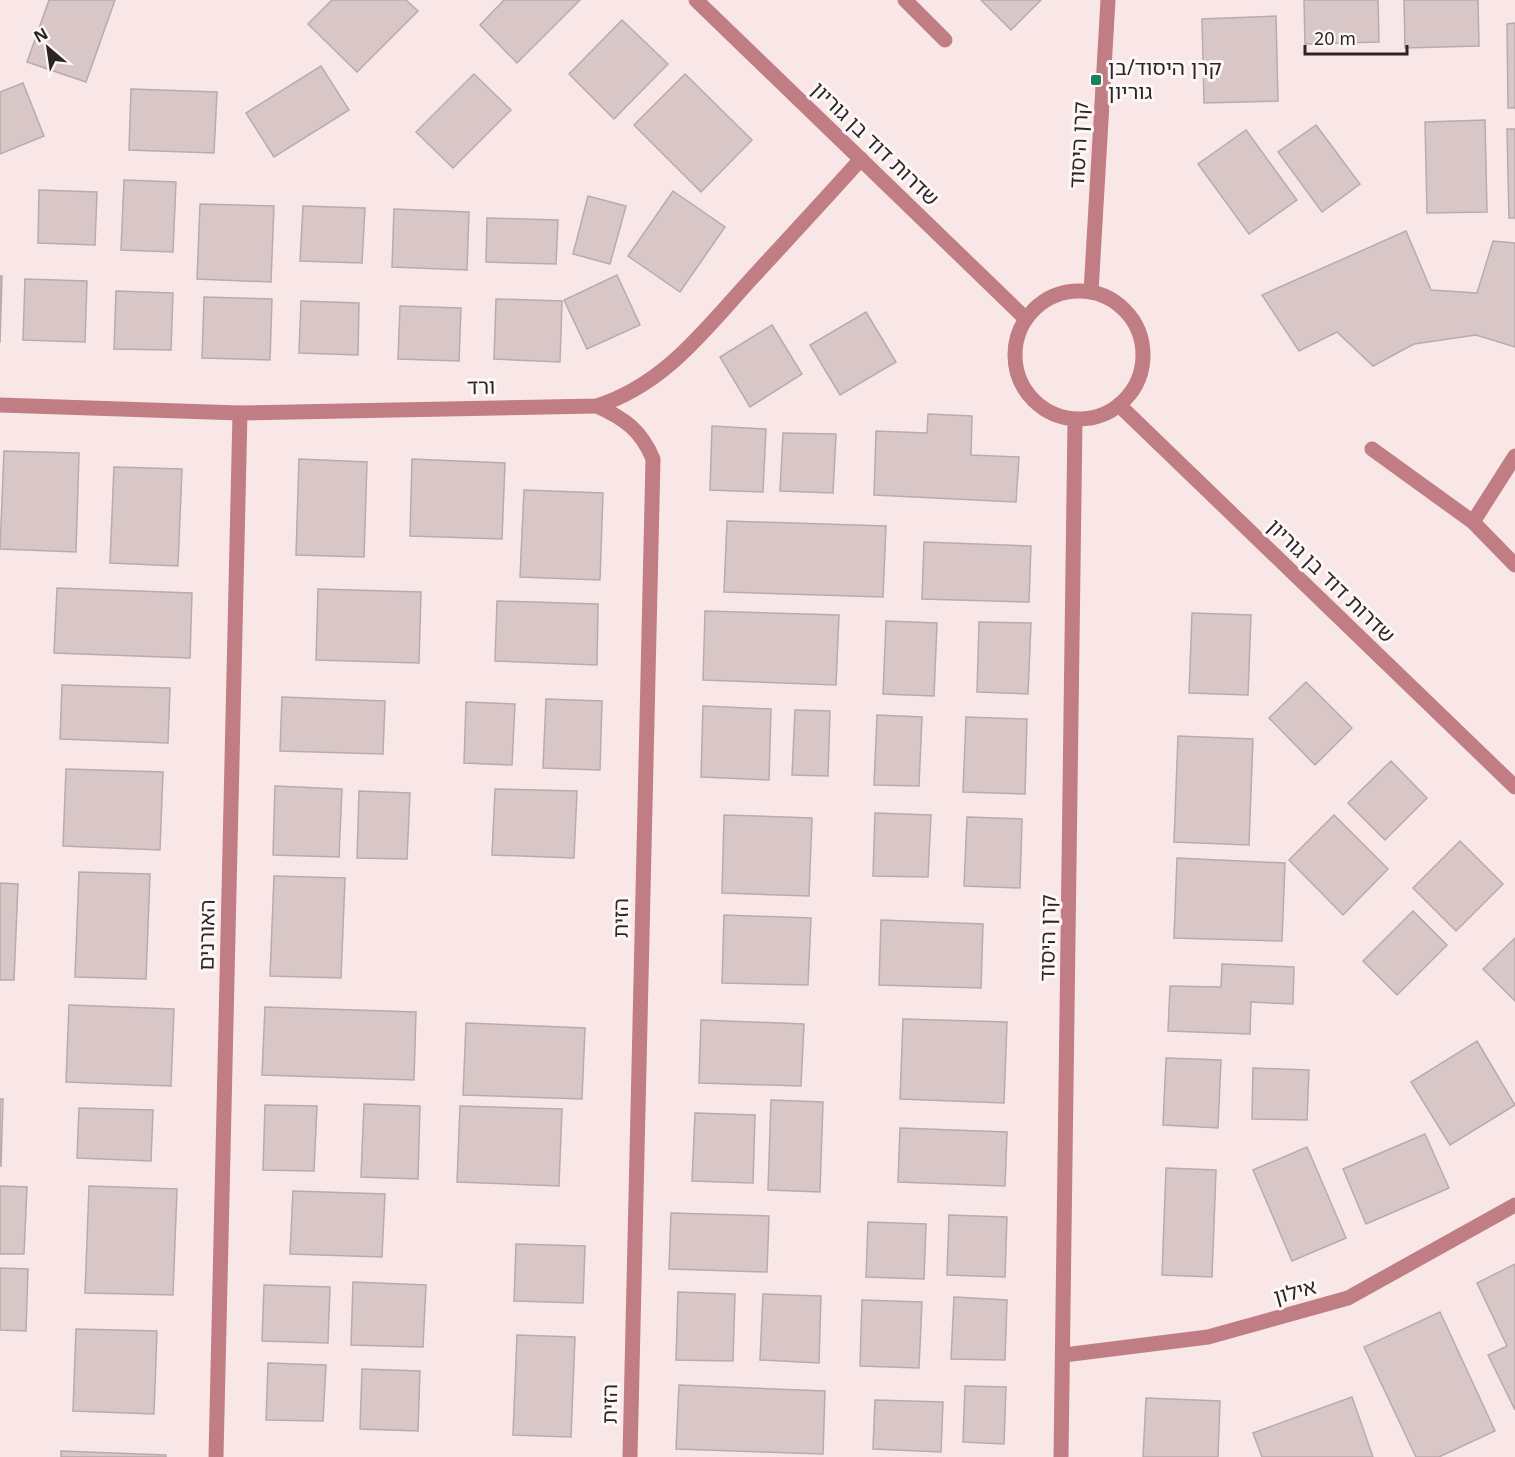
<svg xmlns="http://www.w3.org/2000/svg" width="1515" height="1457" viewBox="0 0 1515 1457" font-family="Georgia,'Noto Sans Hebrew',serif">
<style>
.building{fill:#d9c7c8;stroke:#bbaaab;stroke-width:1.5}
.lines{fill:none;stroke-linecap:round;stroke-linejoin:round}
.minor{stroke:#c07e84;stroke-width:15}
.poi-dot{fill:#1a835e;stroke:#fef7f7;stroke-width:2}
.labels{text-anchor:middle;stroke-width:6;stroke-linejoin:round;paint-order:stroke}
.poi-label{font-size:21px;fill:#2c2526;stroke:#fef7f7;text-anchor:start}
.street-label{font-size:21px;fill:#2c2526;stroke:#fef7f7}
</style>
<rect width="100%" height="100%" fill="#f9e7e8"/>
<!-- building -->
<g class="building">
<path d="M49 0H115L86 82 27 62Z"/>
<path d="M332 0H406L418 11 357 72 308 24Z"/>
<path d="M504 0H580L517 63 480 25Z"/>
<path d="M981 0H1041L1011 30Z"/>
<path d="M1304 0H1378L1379 42 1305 44Z"/>
<path d="M1404 0H1478L1479 46 1405 48Z"/>
<path d="M1276 16 1278 101 1204 103 1202 19Z"/>
<path d="M622 20 668 64 614 119 569 74Z"/>
<path d="M1515 23V108H1508L1507 24Z"/>
<path d="M321 66 349 110 274 157 246 113Z"/>
<path d="M474 74 511 110 453 168 416 132Z"/>
<path d="M685 74 752 140 701 192 634 125Z"/>
<path d="M23 83 44 136 0 154V92Z"/>
<path d="M131 89 217 92 214 153 129 150Z"/>
<path d="M1485 120 1487 212 1427 213 1425 122Z"/>
<path d="M1316 125 1360 184 1322 212 1278 152Z"/>
<path d="M1507 129H1515V218H1509Z"/>
<path d="M1246 130 1297 200 1249 234 1198 164Z"/>
<path d="M124 180 176 182 173 252 121 250Z"/>
<path d="M39 190 97 192 95 245 38 243Z"/>
<path d="M673 191 725 227 680 292 628 256Z"/>
<path d="M588 196 626 206 610 264 573 254Z"/>
<path d="M200 204 274 206 271 282 197 279Z"/>
<path d="M303 206 365 208 362 263 300 261Z"/>
<path d="M394 209 469 212 467 270 392 267Z"/>
<path d="M487 218 558 220 556 264 486 262Z"/>
<path d="M1406 231 1431 290 1477 293 1493 241 1515 243V347L1476 335 1414 344 1373 366 1337 332 1299 351 1262 295Z"/>
<path d="M617 275 640 325 587 349 564 300Z"/>
<path d="M0 276H2L0 343Z"/>
<path d="M25 279 87 281 85 342 23 340Z"/>
<path d="M116 291 173 293 171 350 114 349Z"/>
<path d="M204 297 272 299 270 360 202 358Z"/>
<path d="M496 299 562 301 560 362 494 359Z"/>
<path d="M301 301 359 303 358 355 299 353Z"/>
<path d="M400 306 461 308 459 361 398 359Z"/>
<path d="M866 312 896 362 840 395 810 345Z"/>
<path d="M772 325 802 374 750 407 720 357Z"/>
<path d="M928 414 972 416 971 455 1019 457 1016 502 874 495 876 431 927 433Z"/>
<path d="M712 426 766 429 763 492 710 490Z"/>
<path d="M783 433 836 434 833 493 780 491Z"/>
<path d="M4 451 79 453 76 552 0 549Z"/>
<path d="M299 459 367 462 364 557 296 555Z"/>
<path d="M412 459 505 463 502 539 410 536Z"/>
<path d="M114 467 182 469 178 566 110 563Z"/>
<path d="M524 490 603 493 600 580 520 577Z"/>
<path d="M727 521 886 526 883 597 724 592Z"/>
<path d="M924 542 1031 546 1029 602 922 599Z"/>
<path d="M57 588 192 593 190 658 54 653Z"/>
<path d="M318 589 421 592 419 663 316 660Z"/>
<path d="M497 601 598 604 597 665 495 661Z"/>
<path d="M705 611 839 615 836 685 703 680Z"/>
<path d="M1192 613 1251 615 1248 695 1189 693Z"/>
<path d="M886 621 937 623 934 696 883 694Z"/>
<path d="M979 622 1031 623 1028 694 977 692Z"/>
<path d="M1306 682 1352 728 1315 765 1269 718Z"/>
<path d="M62 685 170 688 168 743 60 739Z"/>
<path d="M282 697 385 701 383 754 280 751Z"/>
<path d="M546 699 602 701 600 770 543 768Z"/>
<path d="M466 702 515 704 512 765 464 763Z"/>
<path d="M703 706 771 709 769 780 701 777Z"/>
<path d="M795 710 830 711 828 776 792 775Z"/>
<path d="M877 715 922 717 919 786 874 785Z"/>
<path d="M966 717 1027 719 1025 794 963 792Z"/>
<path d="M1178 736 1253 739 1249 845 1174 842Z"/>
<path d="M1391 761 1427 798 1385 840 1348 803Z"/>
<path d="M66 769 163 772 160 850 63 846Z"/>
<path d="M275 786 342 789 339 857 273 855Z"/>
<path d="M495 789 577 791 574 858 492 855Z"/>
<path d="M359 791 410 793 407 859 357 858Z"/>
<path d="M875 813 931 815 928 877 873 876Z"/>
<path d="M724 815 812 818 809 896 722 893Z"/>
<path d="M1334 815 1388 869 1343 915 1289 860Z"/>
<path d="M967 817 1022 819 1020 888 964 886Z"/>
<path d="M1460 841 1503 884 1456 931 1413 888Z"/>
<path d="M1177 858 1285 863 1282 941 1174 938Z"/>
<path d="M79 872 150 874 146 979 75 977Z"/>
<path d="M274 876 345 878 341 978 270 976Z"/>
<path d="M0 883 18 884 14 980H0Z"/>
<path d="M1413 911 1447 945 1397 995 1363 961Z"/>
<path d="M724 915 811 918 808 985 722 983Z"/>
<path d="M881 920 983 924 981 988 879 985Z"/>
<path d="M1515 938V1001L1483 969Z"/>
<path d="M1222 964 1294 967 1293 1004 1251 1002 1250 1034 1168 1031 1170 986 1221 987Z"/>
<path d="M69 1005 174 1009 171 1086 66 1082Z"/>
<path d="M265 1007 416 1012 414 1080 262 1075Z"/>
<path d="M903 1019 1007 1022 1004 1103 900 1099Z"/>
<path d="M701 1020 804 1024 801 1086 699 1083Z"/>
<path d="M466 1023 585 1028 582 1099 463 1095Z"/>
<path d="M1477 1041 1515 1105 1450 1145 1411 1082Z"/>
<path d="M1166 1058 1221 1060 1218 1128 1163 1125Z"/>
<path d="M1253 1068 1309 1070 1307 1120 1252 1119Z"/>
<path d="M0 1099H3L1 1166H0Z"/>
<path d="M771 1100 823 1102 820 1192 768 1190Z"/>
<path d="M364 1104 420 1106 418 1179 361 1177Z"/>
<path d="M265 1105 317 1106 314 1171 263 1170Z"/>
<path d="M460 1106 562 1109 559 1186 457 1182Z"/>
<path d="M79 1108 153 1110 151 1161 77 1158Z"/>
<path d="M695 1113 755 1115 753 1183 692 1181Z"/>
<path d="M900 1128 1007 1132 1005 1186 898 1182Z"/>
<path d="M1425 1134 1449 1188 1366 1224 1343 1169Z"/>
<path d="M1307 1147 1346 1238 1292 1261 1253 1170Z"/>
<path d="M1166 1168 1216 1170 1212 1277 1162 1275Z"/>
<path d="M0 1186 27 1187 24 1254H0Z"/>
<path d="M89 1186 177 1189 173 1295 85 1293Z"/>
<path d="M293 1191 385 1194 382 1257 290 1254Z"/>
<path d="M671 1213 769 1216 767 1272 669 1269Z"/>
<path d="M949 1215 1007 1217 1005 1277 947 1275Z"/>
<path d="M868 1222 926 1224 924 1279 866 1277Z"/>
<path d="M516 1244 585 1246 583 1303 514 1301Z"/>
<path d="M1515 1264V1410L1488 1355 1507 1346 1477 1283Z"/>
<path d="M0 1268 28 1269 26 1331 0 1330Z"/>
<path d="M353 1282 426 1285 423 1347 351 1345Z"/>
<path d="M264 1285 330 1287 328 1343 262 1341Z"/>
<path d="M678 1292 735 1294 733 1361 676 1360Z"/>
<path d="M763 1294 821 1296 819 1363 760 1360Z"/>
<path d="M954 1297 1007 1300 1005 1360 951 1359Z"/>
<path d="M862 1300 922 1302 919 1368 860 1366Z"/>
<path d="M1440 1312 1495 1431 1439 1457H1416L1364 1347Z"/>
<path d="M76 1329 157 1331 154 1414 73 1411Z"/>
<path d="M517 1335 575 1337 571 1437 513 1435Z"/>
<path d="M268 1363 326 1365 323 1421 266 1420Z"/>
<path d="M362 1369 420 1371 418 1431 360 1429Z"/>
<path d="M679 1385 825 1391 823 1454 676 1449Z"/>
<path d="M965 1386 1006 1387 1004 1444 963 1442Z"/>
<path d="M1352 1397 1373 1457H1262L1253 1433Z"/>
<path d="M1146 1398 1220 1401 1218 1457H1143Z"/>
<path d="M875 1400 943 1402 941 1452 873 1449Z"/>
<path d="M61 1451 166 1455V1457H61Z"/>
</g>
<g class="lines">
<!-- minor -->
<g class="minor">
<path d="M696 0 1026 319"/>
<path d="M905 0 945 40"/>
<circle cx="1079" cy="355" r="64"/>
<path d="M1091 292 1108 0"/>
<path d="M0 405 240 413 597 406C666 384 706 328 753 277 789 238 825 199 861 159"/>
<path d="M1119 405 1515 787"/>
<path d="M597 406C625 419 641 430 653 459L630 1457"/>
<path d="M1372 449 1473 522 1515 565"/>
<path d="M1473 522 1515 456"/>
<path d="M1064 1355 1208 1337 1348 1298 1515 1205"/>
<path d="M216 1457 240 413"/>
<path d="M1061 1457 1075 420"/>
</g>
</g>
<!-- markers -->
<rect class="poi-dot" x="1090" y="74" width="12" height="12" rx="3"/>
<g class="labels">
<!-- poi labels -->
<g class="poi-label">
<text x="1108" y="75">קרן היסוד/בן<tspan x="1108" dy="24">גוריון</tspan></text>
</g>
<!-- street labels -->
<g class="street-label">
<text transform="translate(875 144) rotate(44)" y="7">שדרות דוד בן גוריון</text>
<text transform="translate(1079 145) rotate(-87)" y="7">קרן היסוד</text>
<text transform="translate(481 387) rotate(-1)" y="7">ורד</text>
<text transform="translate(1331 581) rotate(44)" y="7">שדרות דוד בן גוריון</text>
<text transform="translate(621 918) rotate(-89)" y="7">הזית</text>
<text transform="translate(207 935) rotate(-89)" y="7">האורנים</text>
<text transform="translate(1048 938) rotate(-89)" y="7">קרן היסוד</text>
<text transform="translate(1295 1292) rotate(-15)" y="7">אילון</text>
<text transform="translate(610 1404) rotate(-89)" y="7">הזית</text>
</g>
</g>
<!-- north arrow -->
<g transform="translate(48 48) rotate(331)" stroke="#fef7f7" stroke-width="4.5" paint-order="stroke">
<path d="M0-4.5L10 22L0 15L-10 22Z" fill="#2c2526"/>
<text y="-9" font-size="16" font-weight="bold" text-anchor="middle" fill="#2c2526">N</text>
</g>
<!-- scale -->
<path d="M1305 45v9h102v-9" fill="none" stroke="#2c2526" stroke-width="3"/>
<text x="1314" y="45" font-size="18" fill="#2c2526" stroke="#fef7f7" stroke-width="4.5" paint-order="stroke">20 m</text>
</svg>
